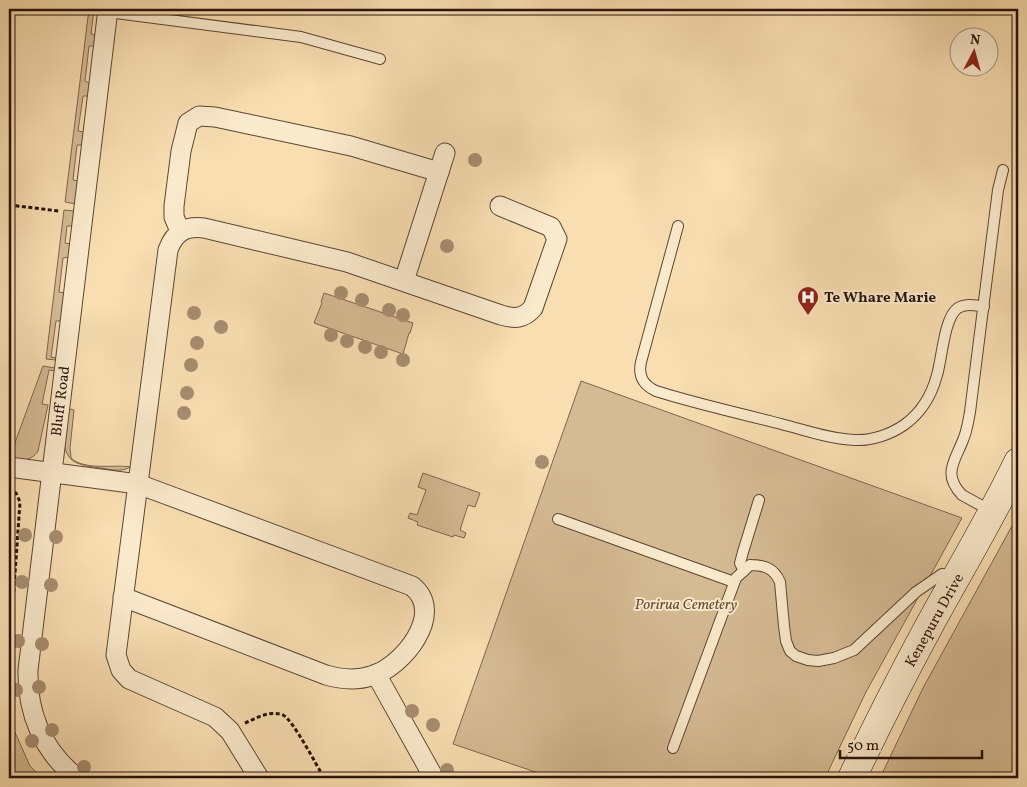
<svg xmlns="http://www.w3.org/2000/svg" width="1027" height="787" viewBox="0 0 1027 787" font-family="Vollkorn,serif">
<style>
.green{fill:#d5bb94;stroke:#7e664e}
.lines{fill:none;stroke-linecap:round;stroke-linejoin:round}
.lane-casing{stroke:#5c4533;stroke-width:12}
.street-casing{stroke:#5c4533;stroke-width:21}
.secondary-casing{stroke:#281209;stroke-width:29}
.path{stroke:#281209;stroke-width:3;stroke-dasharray:4 2.5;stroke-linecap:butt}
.lane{stroke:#faeacc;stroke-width:10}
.street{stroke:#faeacc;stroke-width:19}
.secondary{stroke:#faeacc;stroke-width:28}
.tree{fill:#a78e70}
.labels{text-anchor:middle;stroke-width:4;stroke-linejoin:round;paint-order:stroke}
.poi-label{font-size:15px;font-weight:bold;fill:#281209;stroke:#faeacc;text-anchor:start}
.street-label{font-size:15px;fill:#281209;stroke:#faeacc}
.park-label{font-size:15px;font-style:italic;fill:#654d3a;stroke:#faeacc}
</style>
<rect width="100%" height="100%" fill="#f8deb1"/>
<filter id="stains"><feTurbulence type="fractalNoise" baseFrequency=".004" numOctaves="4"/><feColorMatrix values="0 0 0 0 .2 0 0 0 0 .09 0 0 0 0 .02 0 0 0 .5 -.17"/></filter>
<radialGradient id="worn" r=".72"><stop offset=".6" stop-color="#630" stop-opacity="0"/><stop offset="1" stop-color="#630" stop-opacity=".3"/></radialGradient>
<!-- green -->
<g class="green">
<path d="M89 9H94L91 34 97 35 94 46H89L85 81 91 84 89 96H83L78 131 84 132 82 145H77L73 180 78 181 76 204 65 202Z"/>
<path d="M64 210 75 211 73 226H67L65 243 71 244 69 257 63 258 59 292 65 293 62 321H56L51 357 56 358V360L46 359Z"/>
<path d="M324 293 413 323 410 333H409L403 354 314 323 322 303 321 302Z"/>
<path d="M43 366 55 368V371L49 370 42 404 48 405 38 451C31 462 21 460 9 459Z"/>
<path d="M581 381 962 518 866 692 825 778H553L453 744Z"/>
<path d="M70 409 74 410 70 448 71 458C85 471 114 464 130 467 121 473 111 469 100 468 93 467 84 466 77 463 57 454 66 426 68 410Z"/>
<path d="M423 473 480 493 475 507 468 505 460 530 466 533 464 538 454 535 453 537 417 525 418 522 408 518 410 513 417 515 426 490 418 487Z"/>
<path d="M1018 515V778H880L923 688Z"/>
<path d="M9 719 30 766 42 778H9Z"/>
</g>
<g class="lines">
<!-- lane casing -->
<g class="lane-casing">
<g id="lane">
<path d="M108 12 301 37 380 59"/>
<path d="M678 226 641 362C638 376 643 385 656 391 697 404 739 413 781 424 805 430 830 439 855 440 872 441 891 434 904 425 921 413 932 394 937 375 942 359 944 317 958 308 966 303 976 305 984 307"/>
<path d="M993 512 962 495C942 474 955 461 963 440 967 431 968 422 970 412L998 190 1003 170"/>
<path d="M558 519 734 582"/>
<path d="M744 571 740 563 743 552 759 500"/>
<path d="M673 748 736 578 750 565C764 565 774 568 780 582L784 626 786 641 790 651 796 656 808 660 818 661 834 658 854 650 916 592 942 574 954 576"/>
</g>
</g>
<!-- street casing -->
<g class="street-casing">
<g id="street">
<path d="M180 231 174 217V206L181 151 188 123 199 116 215 117 351 146 439 172"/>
<path d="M404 281 445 153"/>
<path d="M9 467 138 484 412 586C446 613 403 667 371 676 356 681 340 679 326 675L123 597"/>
<path d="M376 674 434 778"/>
<path d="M77 778C43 751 27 713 28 670L108 9"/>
<path d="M259 778 230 731 215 717 129 679 121 670 116 655 168 250C175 231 186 226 204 228L347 262 501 315C515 319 523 319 533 308L557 239 551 227 500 206"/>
</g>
</g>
<!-- secondary casing -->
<g class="secondary-casing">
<path id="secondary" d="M852 778C876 727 902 676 929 626 959 571 991 518 1018 462"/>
</g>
<!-- path -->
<g class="path">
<path d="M9 205 59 211"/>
<path d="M9 489 16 493 20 502 10 645"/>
<path d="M245 723C257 718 269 710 283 715 293 720 317 766 324 778"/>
</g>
<!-- lane -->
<use href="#lane" class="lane"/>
<!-- street -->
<use href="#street" class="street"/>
<!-- secondary -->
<use href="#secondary" class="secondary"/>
</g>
<!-- trees -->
<g class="tree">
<circle cx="475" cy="160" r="7"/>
<circle cx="447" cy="246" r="7"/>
<circle cx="341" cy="293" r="7"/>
<circle cx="362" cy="300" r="7"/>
<circle cx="389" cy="310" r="7"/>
<circle cx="194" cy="313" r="7"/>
<circle cx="403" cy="315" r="7"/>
<circle cx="221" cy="327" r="7"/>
<circle cx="331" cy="335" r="7"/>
<circle cx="347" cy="341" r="7"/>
<circle cx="197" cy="343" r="7"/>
<circle cx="365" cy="347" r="7"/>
<circle cx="381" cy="352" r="7"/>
<circle cx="403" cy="360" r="7"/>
<circle cx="191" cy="365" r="7"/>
<circle cx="187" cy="393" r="7"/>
<circle cx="184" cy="413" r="7"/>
<circle cx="542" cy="462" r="7"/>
<circle cx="25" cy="535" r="7"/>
<circle cx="56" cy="537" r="7"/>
<circle cx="22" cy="582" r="7"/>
<circle cx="51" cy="585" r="7"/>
<circle cx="18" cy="641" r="7"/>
<circle cx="42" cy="644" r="7"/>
<circle cx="39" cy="687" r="7"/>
<circle cx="16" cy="690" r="7"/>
<circle cx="412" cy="711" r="7"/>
<circle cx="433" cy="725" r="7"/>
<circle cx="52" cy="730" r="7"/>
<circle cx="32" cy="741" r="7"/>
<circle cx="84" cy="767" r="7"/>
<circle cx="447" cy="770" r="7"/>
</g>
<!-- icons -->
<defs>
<g id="hospital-pin" transform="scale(1.125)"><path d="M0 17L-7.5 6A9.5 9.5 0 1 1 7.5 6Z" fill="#8f2418" stroke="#faeacc"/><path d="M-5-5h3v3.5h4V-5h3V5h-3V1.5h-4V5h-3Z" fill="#fff"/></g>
</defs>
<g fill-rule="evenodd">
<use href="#hospital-pin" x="808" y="297"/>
</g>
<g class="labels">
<!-- poi labels -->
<g class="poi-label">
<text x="824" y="302">Te Whare Marie</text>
</g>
<!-- street labels -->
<g class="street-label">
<text transform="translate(60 401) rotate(-83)" y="5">Bluff Road</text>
<text transform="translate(934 620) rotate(-61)" y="5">Kenepuru Drive</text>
</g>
<!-- park labels -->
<g class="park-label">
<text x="686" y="609">Porirua Cemetery</text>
</g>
</g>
<!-- margin -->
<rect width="1027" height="787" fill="none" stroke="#f8deb1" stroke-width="30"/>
<rect x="10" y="10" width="1007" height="767" fill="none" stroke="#281209" stroke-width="2.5"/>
<rect x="15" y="15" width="997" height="757" fill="none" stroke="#281209"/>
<!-- north arrow -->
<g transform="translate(974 52) rotate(6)"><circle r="24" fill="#faeacc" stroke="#a6947e"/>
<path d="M0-4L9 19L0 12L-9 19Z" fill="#8f2418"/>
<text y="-8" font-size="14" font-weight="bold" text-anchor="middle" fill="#281209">N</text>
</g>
<!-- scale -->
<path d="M840 750v8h142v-8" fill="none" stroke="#281209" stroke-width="2.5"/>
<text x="847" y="750" font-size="15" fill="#281209" stroke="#faeacc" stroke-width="4" paint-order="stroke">50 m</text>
<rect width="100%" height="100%" filter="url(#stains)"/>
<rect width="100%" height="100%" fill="url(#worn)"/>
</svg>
